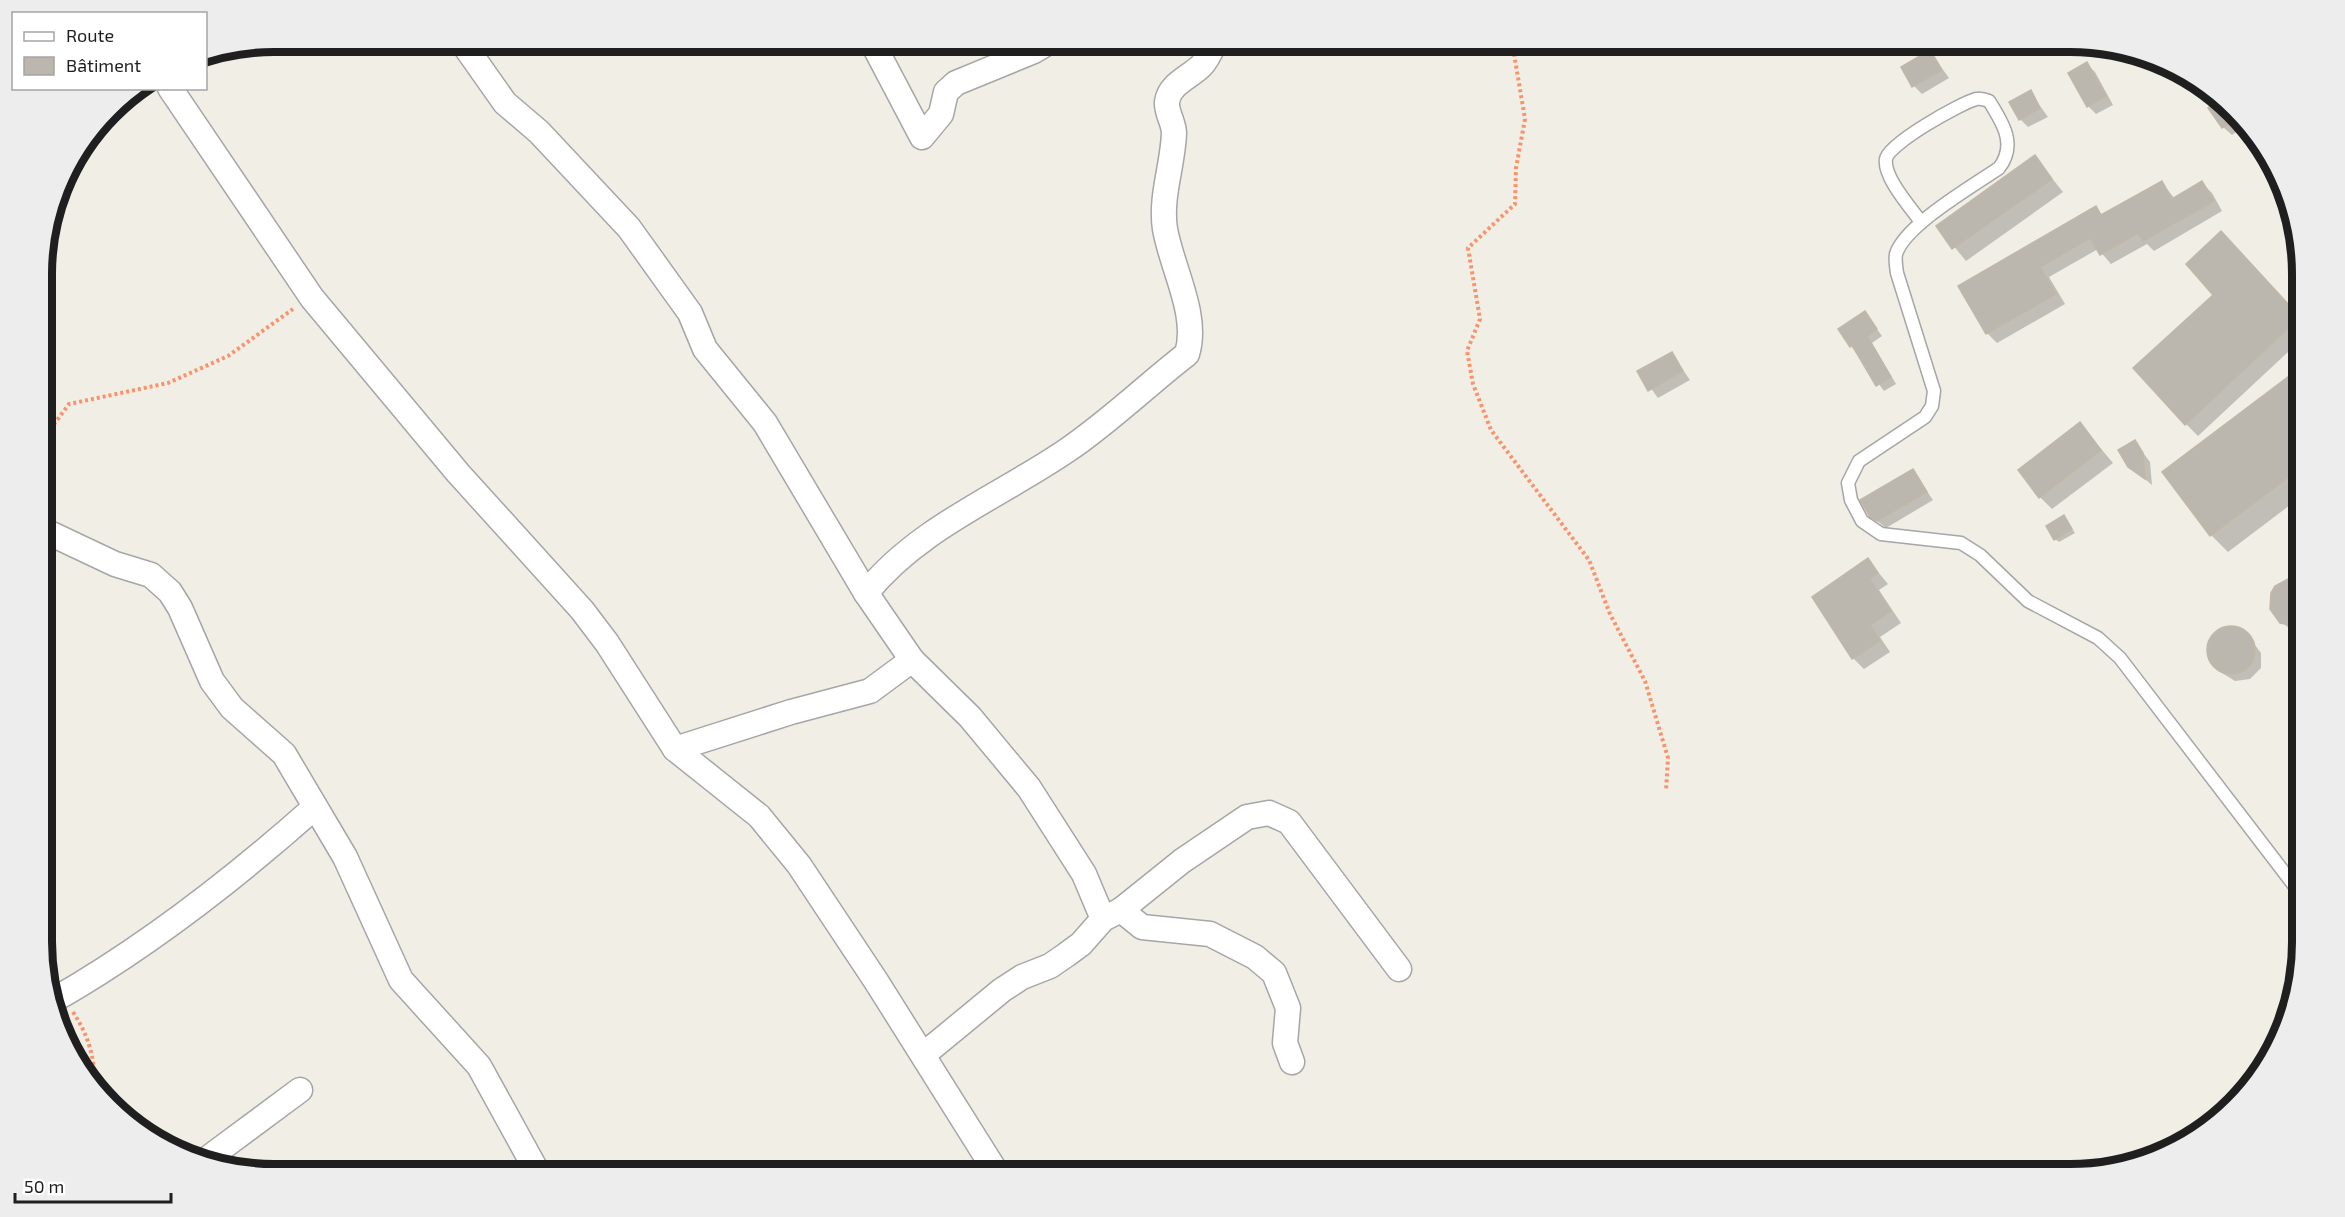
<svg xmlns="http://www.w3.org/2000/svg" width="2345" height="1217" viewBox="0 0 2345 1217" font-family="'Exo 2',sans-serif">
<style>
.shadow{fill:#0003}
.building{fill:#bcb7ae;stroke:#c1b7a7;stroke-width:1.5}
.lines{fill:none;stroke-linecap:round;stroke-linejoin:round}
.service-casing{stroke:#a6a6a6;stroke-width:15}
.minor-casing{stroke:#a6a6a6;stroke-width:27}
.path{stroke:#fa926c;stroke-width:4;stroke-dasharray:3 3;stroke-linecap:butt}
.service{stroke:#fff;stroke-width:12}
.minor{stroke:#fff;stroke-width:24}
.rim{fill:none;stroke:#1f1f1f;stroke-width:8}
</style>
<rect width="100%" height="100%" fill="#f0eee5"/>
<!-- shadow -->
<g class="shadow">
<path d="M1930 52 1949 78 1922 94 1914 86Z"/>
<path d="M2086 64 2095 72 2113 105 2096 114 2088 106Z"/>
<path d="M2030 92 2048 117 2028 127 2020 119Z"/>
<path d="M2223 99 2246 125 2232 135 2223 127Z"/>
<path d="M2035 157 2063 192 1966 261 1938 227Z"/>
<path d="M2162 183 2175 199 2202 183 2212 193 2222 211 2154 251 2147 244 2111 264 2098 249 2049 277 2065 304 1997 343 1987 333 1960 286 2096 208 2103 216Z"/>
<path d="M2234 246 2301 320V340L2198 436 2186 424 2216 295Z"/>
<path d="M1865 313 1882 336 1872 343 1896 384 1884 391 1851 346Z"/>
<path d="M1671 353 1690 380 1658 398 1639 372Z"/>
<path d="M2301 369 2302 496 2228 552 2211 535 2164 472Z"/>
<path d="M2080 424 2113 463 2052 509 2040 497Z"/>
<path d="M2135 442 2150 462 2152 485 2129 466Z"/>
<path d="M1913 471 1933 500 1886 528 1871 516Z"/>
<path d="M2064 517 2075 533 2059 542 2055 539Z"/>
<path d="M1868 560 1888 584 1879 590 1901 623 1880 637 1890 652 1864 669 1853 658 1814 598Z"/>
<path d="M2302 583V633L2297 634 2281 622Z"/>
<path d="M2236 628 2249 637 2261 653V668L2250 679 2235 681 2222 673 2209 657 2210 641 2221 630Z"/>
</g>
<!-- building -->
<g class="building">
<path d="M1930 50 1942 70 1912 87 1901 67Z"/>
<path d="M2087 62 2106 96 2087 107 2068 73Z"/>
<path d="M2031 90 2040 108 2019 120 2009 102Z"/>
<path d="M2222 98 2238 117 2222 128 2208 108Z"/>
<path d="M2035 155 2052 179 1952 249 1936 226Z"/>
<path d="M2162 181 2172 199 2202 181 2214 201 2143 241 2138 233 2100 255 2090 238 2040 267 2056 294 1986 334 1958 286 2096 206 2101 215Z"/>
<path d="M2221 231 2300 317 2185 425 2133 368 2213 295 2186 264Z"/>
<path d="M1865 311 1877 329 1867 336 1891 377 1876 386 1852 345 1850 347 1838 329Z"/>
<path d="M1672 352 1683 371 1648 391 1637 371Z"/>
<path d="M2301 367 2302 467 2210 536 2162 472Z"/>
<path d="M2080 422 2101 450 2039 498 2018 470Z"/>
<path d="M2135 440 2143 453 2145 479 2128 467 2118 450Z"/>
<path d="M1913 469 1927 492 1877 521 1870 517 1860 500Z"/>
<path d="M2064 515 2072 529 2054 540 2046 526Z"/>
<path d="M1868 558 1878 573 1869 578 1891 611 1870 625 1880 641 1852 659 1812 597Z"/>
<path d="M2290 578 2302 579V627L2280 623 2270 609 2271 593 2275 586Z"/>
<circle cx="2231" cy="650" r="24"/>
</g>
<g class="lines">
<!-- service casing -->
<g class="service-casing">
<path id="service" d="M1921 222C1911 208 1883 177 1886 159 1888 144 1959 104 1976 99 1980 98 1984 99 1989 101 2003 123 2017 145 1999 168 1973 186 1905 225 1896 254 1895 260 1896 267 1897 273L1934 391 1932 406 1925 417 1859 461 1848 483 1851 500 1862 521 1881 534 1961 543 1980 555 2028 601 2098 638 2120 658 2303 897"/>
</g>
<!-- minor casing -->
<g class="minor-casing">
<g id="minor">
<path d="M462 42 505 103 539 132 629 228 690 313 705 349 765 423 866 593 912 660 970 717 1029 788 1084 874 1103 919"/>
<path d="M872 42 922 137 941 114 946 92 956 83 1034 51 1049 42"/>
<path d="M170 88 312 298 458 473 582 610 607 643 675 749 759 816 799 865 876 981 998 1175"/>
<path d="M43 530 115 564 151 575 170 592 180 608 212 681 232 708 284 754 345 857 401 980 479 1066 539 1175"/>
<path d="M866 593C919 527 1001 496 1069 449 1110 421 1147 385 1187 354 1199 315 1172 269 1165 229 1160 197 1173 165 1174 133 1174 123 1166 112 1167 102 1169 84 1190 77 1201 66 1207 60 1212 49 1215 42"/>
<path d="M675 749 791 712 870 691 912 660"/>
<path d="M1121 910 1142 927 1210 934 1255 957 1274 973 1288 1008 1285 1043 1292 1062"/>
<path d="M52 1001C147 947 233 880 315 807"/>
<path d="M923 1055 1002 990 1022 977 1050 966 1066 955 1081 944 1103 919 1121 910 1182 861 1247 817 1269 813 1289 822 1399 969"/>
<path d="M207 1159 300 1090"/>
</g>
</g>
<!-- path -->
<g class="path">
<path d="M1512 42 1525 119 1516 168 1515 204 1468 248 1480 319 1467 351 1473 384 1491 430 1589 560 1610 614 1645 681 1668 758 1666 791"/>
<path d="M43 439 69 404 168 383 228 356 293 309"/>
<path d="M73 1012C88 1035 96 1059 94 1087"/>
</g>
<!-- service -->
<use href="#service" class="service"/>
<!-- minor -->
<use href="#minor" class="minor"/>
</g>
<!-- crop -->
<path d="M0 0H2345V1217H0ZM274 52H2070A222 222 0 0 1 2292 274V942A222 222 0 0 1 2070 1164H274A222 222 0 0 1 52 942V274A222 222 0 0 1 274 52Z" fill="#ededed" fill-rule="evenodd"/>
<path class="rim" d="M274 52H2070A222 222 0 0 1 2292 274V942A222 222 0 0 1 2070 1164H274A222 222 0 0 1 52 942V274A222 222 0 0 1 274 52Z"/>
<!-- legend -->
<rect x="12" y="12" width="195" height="78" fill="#ffffff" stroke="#a5a5a5" stroke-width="1.5"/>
<rect x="24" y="32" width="30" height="9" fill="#ffffff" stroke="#a5a5a5" stroke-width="1.5"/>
<text x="66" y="42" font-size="18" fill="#1f1f1f">Route</text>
<rect x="24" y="57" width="30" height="18" fill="#bcb7ae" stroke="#a5a5a5" stroke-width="1.5"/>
<text x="66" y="72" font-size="18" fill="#1f1f1f">Bâtiment</text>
<!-- scale -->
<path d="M15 1193v9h156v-9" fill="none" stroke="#1f1f1f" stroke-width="3"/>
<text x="24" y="1193" font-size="18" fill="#1f1f1f" stroke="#ffffff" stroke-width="4.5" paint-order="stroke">50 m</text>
</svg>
